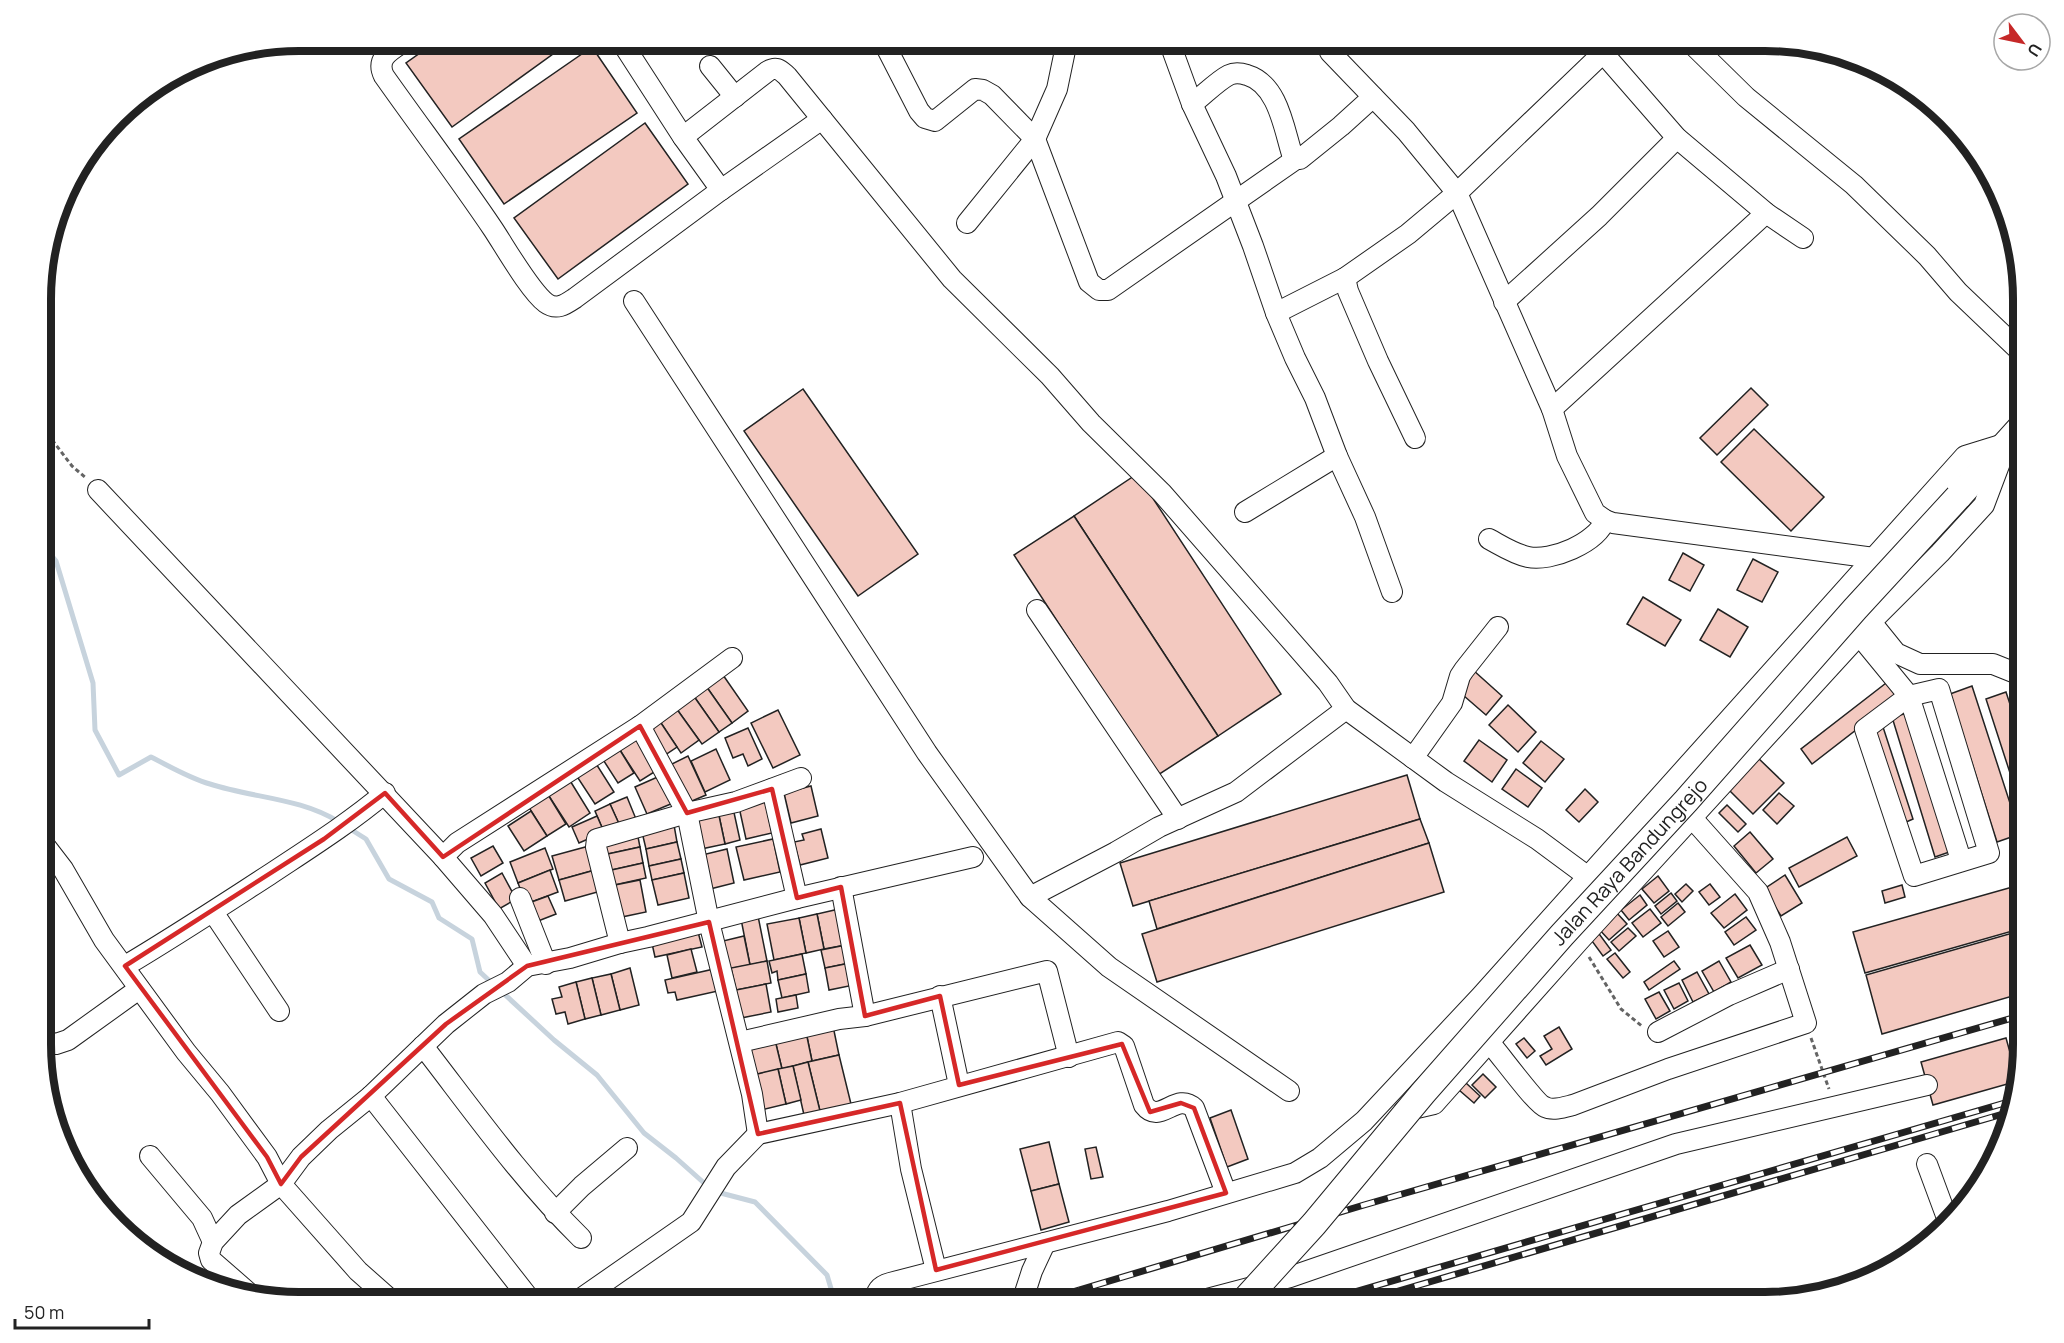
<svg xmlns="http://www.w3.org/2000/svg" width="2064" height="1343" viewBox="0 0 2064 1343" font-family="Manrope,sans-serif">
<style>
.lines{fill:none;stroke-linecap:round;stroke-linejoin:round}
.stream{stroke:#c7d3dd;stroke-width:5}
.building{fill:#f3c9c0;stroke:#222;stroke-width:1.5}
.minor-casing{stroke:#222;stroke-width:22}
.major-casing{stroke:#222;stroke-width:28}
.path{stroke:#646464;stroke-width:3;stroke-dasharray:4.5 3;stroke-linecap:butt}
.minor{stroke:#fff;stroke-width:20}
.major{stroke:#fff;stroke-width:26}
.rail-casing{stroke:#222;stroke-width:7}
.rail{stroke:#fff;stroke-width:4.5;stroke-dasharray:14;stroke-linecap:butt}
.major-bridge-casing{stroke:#222;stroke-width:28;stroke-linecap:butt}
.major-bridge{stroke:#fff;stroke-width:26}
.marked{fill:none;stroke:#d62828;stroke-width:4.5;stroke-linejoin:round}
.labels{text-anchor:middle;stroke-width:4.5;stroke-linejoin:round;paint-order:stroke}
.street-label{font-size:20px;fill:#222;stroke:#fff}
.rim{fill:none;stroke:#222;stroke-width:8}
</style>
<rect width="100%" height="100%" fill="#fff"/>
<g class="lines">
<!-- stream -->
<g class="stream">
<path d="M43 545 56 561 93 683 95 730 119 775 151 757C171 767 189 778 210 784 253 798 301 798 339 822"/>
<path d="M347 827 366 839 389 879 432 902 439 918 472 939 480 972 494 985"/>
<path d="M501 991 554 1040 597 1075 644 1133 676 1158 713 1191 755 1202 827 1275 835 1302"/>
</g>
</g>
<!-- building -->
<g class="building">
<path d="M437 41H571L452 127 406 63Z"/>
<path d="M592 47 637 113 504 204 459 139Z"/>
<path d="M645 123 688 184 558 279 514 218Z"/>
<path d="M1751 388 1768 405 1717 455 1700 438Z"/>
<path d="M803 389 918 554 858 596 744 431Z"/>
<path d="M1754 429 1824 497 1791 531 1721 462Z"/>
<path d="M1137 474 1281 694 1218 736 1074 516Z"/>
<path d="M1074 516 1218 736 1158 775 1014 555Z"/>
<path d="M1683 553 1704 565 1690 591 1669 580Z"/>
<path d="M1753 559 1778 572 1762 602 1737 590Z"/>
<path d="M1643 597 1681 620 1665 646 1627 624Z"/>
<path d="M1718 609 1748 627 1730 657 1700 640Z"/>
<path d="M1473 670 1502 696 1486 715 1456 689Z"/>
<path d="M723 675 748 711 732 723 706 686Z"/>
<path d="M1890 680 1901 695 1812 764 1801 749Z"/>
<path d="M706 686 732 723 719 732 693 695Z"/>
<path d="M1972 686 2020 834 1997 842 1950 694Z"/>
<path d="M2006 692 2023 744V813L1986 699Z"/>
<path d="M693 695 719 732 702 744 676 708Z"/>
<path d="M1508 705 1536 732 1518 752 1489 725Z"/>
<path d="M676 708 699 740 681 753 659 720Z"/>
<path d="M778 710 800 755 773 768 751 723Z"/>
<path d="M1912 712 1955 850 1935 857 1892 717Z"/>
<path d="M659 720 677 747 662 757 650 726Z"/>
<path d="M1883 727 1913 819 1904 823 1874 730Z"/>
<path d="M748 728 762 759 748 766 743 754 733 758 725 738Z"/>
<path d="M638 735 659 769 640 781 618 747Z"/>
<path d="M1479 740 1507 760 1492 782 1464 761Z"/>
<path d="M1541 741 1564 759 1545 782 1523 763Z"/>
<path d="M618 747 634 773 618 783 602 758Z"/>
<path d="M716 749 730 780 705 792 691 761Z"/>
<path d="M1755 755 1784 783 1753 814 1725 786Z"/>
<path d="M688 756 706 795 685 804 668 766Z"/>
<path d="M595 762 614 792 595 804 576 775Z"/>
<path d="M1516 769 1542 788 1528 807 1502 789Z"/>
<path d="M662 775 673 803 647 814 635 787Z"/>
<path d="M1407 775 1420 819 1133 906 1120 863Z"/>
<path d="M569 779 590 813 569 827 547 793Z"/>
<path d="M811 786 818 816 791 823 784 793Z"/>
<path d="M1585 789 1598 802 1579 822 1566 810Z"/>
<path d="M547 793 566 824 547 836 528 806Z"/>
<path d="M1779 793 1794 806 1777 824 1763 810Z"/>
<path d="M627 797 636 819 620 826 610 804Z"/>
<path d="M765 801 772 833 746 839 739 807Z"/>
<path d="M610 804 620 826 604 832 595 811Z"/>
<path d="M1727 805 1746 824 1738 832 1719 813Z"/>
<path d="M733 808 740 840 725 844 718 811Z"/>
<path d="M531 811 547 836 524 851 508 826Z"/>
<path d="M718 811 725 844 701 849 694 817Z"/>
<path d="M597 816 604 832 579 843 572 827Z"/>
<path d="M1420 819 1429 843 1157 929 1149 901Z"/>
<path d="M674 825 677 842 646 849 642 832Z"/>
<path d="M821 829 828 858 800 865 794 842 804 840 802 834Z"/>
<path d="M637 832 640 847 603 855 600 839Z"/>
<path d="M1750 832 1773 859 1756 873 1734 846Z"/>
<path d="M1847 837 1857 856 1799 887 1789 868Z"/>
<path d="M773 839 780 872 744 880 736 847Z"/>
<path d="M677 842 681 859 649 866 646 849Z"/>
<path d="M1429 843 1444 892 1157 982 1142 934Z"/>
<path d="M493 846 503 863 481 876 471 858Z"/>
<path d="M589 846 595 870 559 880 552 856Z"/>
<path d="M640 847 643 863 607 871 603 855Z"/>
<path d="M545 848 553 869 518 883 510 862Z"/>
<path d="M727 849 734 883 710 889 702 855Z"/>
<path d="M681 859 684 873 652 880 649 866Z"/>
<path d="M643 863 646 878 610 886 607 871Z"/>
<path d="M550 870 558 892 526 904 518 883Z"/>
<path d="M595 870 601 891 565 901 559 880Z"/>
<path d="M502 873 516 899 499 909 485 883Z"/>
<path d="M684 873 689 898 658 905 652 880Z"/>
<path d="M1785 875 1802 903 1781 916 1764 889Z"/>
<path d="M1658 876 1669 891 1654 903 1642 889Z"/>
<path d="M640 880 646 912 617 918 610 886Z"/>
<path d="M1686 884 1693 891 1682 902 1675 894Z"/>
<path d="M1710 884 1720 897 1709 905 1699 892Z"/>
<path d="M2023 884V928L1865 973 1853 932Z"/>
<path d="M1902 885 1905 897 1885 903 1882 891Z"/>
<path d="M1671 893 1677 901 1661 914 1655 906Z"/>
<path d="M1735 894 1747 910 1724 928 1711 913Z"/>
<path d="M1640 895 1647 905 1629 920 1621 910Z"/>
<path d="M548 896 556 914 533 923 526 904Z"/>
<path d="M1678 903 1685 912 1668 926 1661 917Z"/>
<path d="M839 909 846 945 824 949 817 914Z"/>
<path d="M1650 909 1661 923 1643 937 1632 923Z"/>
<path d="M1616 912 1627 924 1609 940 1598 928Z"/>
<path d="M817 914 824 949 806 953 799 918Z"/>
<path d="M758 916 767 961 750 965 741 919Z"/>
<path d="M1746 917 1756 930 1734 945 1725 932Z"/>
<path d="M799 918 806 953 774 960 767 924Z"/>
<path d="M697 928 702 947 655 957 651 939Z"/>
<path d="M1628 928 1636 936 1619 951 1611 942Z"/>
<path d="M2023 930V993L1882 1034 1866 975Z"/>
<path d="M1597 931 1611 950 1603 956 1589 937Z"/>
<path d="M1668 931 1679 947 1664 957 1653 941Z"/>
<path d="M744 936 750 965 728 969 723 941Z"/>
<path d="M846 945 850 963 825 968 821 950Z"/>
<path d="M1750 945 1762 965 1738 978 1726 958Z"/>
<path d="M691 949 697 972 672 978 667 955Z"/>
<path d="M1615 953 1630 972 1623 978 1607 959Z"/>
<path d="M802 954 806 974 778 980 777 971 772 973 769 961Z"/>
<path d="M767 961 771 983 736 990 731 968Z"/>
<path d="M1674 961 1680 969 1649 990 1644 982Z"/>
<path d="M1719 961 1731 982 1714 992 1702 971Z"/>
<path d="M850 963 854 985 829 990 825 968Z"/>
<path d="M630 968 639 1005 620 1010 611 974Z"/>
<path d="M714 969 718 991 677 1000 675 992 668 993 665 980Z"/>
<path d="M1697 972 1709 994 1693 1002 1682 980Z"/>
<path d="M611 974 620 1010 601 1015 592 978Z"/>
<path d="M806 974 809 992 782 998 778 980Z"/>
<path d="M592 978 601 1015 585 1019 576 982Z"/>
<path d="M576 982 585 1019 568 1024 565 1012 556 1014 552 999 562 997 559 987Z"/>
<path d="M1679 983 1688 1001 1674 1009 1664 990Z"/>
<path d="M766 984 771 1012 741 1018 736 990Z"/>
<path d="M1659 992 1670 1011 1656 1019 1645 999Z"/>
<path d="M796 995 798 1008 778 1012 776 999Z"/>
<path d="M833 1026 839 1055 812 1061 806 1032Z"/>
<path d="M1559 1027 1572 1049 1546 1065 1540 1056 1552 1049 1544 1036Z"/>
<path d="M806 1032 812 1061 782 1069 775 1040Z"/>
<path d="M1524 1038 1535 1051 1527 1058 1516 1044Z"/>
<path d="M2006 1038 2018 1081 1933 1105 1921 1062Z"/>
<path d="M775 1040 782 1069 753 1075 747 1047Z"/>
<path d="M2023 1048 2022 1065 2018 1066 2014 1051Z"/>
<path d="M839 1055 851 1104 820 1111 808 1062Z"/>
<path d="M808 1062 820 1111 804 1115 793 1066Z"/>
<path d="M793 1066 801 1100 786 1104 778 1069Z"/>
<path d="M778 1069 786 1104 761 1110 753 1075Z"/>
<path d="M1483 1074 1496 1087 1485 1098 1472 1085Z"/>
<path d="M1466 1083 1480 1096 1474 1103 1459 1090Z"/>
<path d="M1231 1110 1248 1159 1227 1167 1210 1118Z"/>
<path d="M1049 1142 1059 1184 1031 1191 1020 1149Z"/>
<path d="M1096 1147 1103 1177 1091 1179 1085 1149Z"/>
<path d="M1059 1184 1069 1222 1041 1230 1031 1191Z"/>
</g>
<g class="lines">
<!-- minor casing -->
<g class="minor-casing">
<g id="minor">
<path d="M405 41C391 50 375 58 384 76 420 127 458 177 493 229 505 247 530 291 546 303 557 311 566 304 575 298L721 190 822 119"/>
<path d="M621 41 683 137"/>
<path d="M883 41 919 111 925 118 935 121 975 89 983 90 992 95 1035 139 1089 282 1099 290H1108L1296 159"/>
<path d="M1169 41 1192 104 1226 176 1253 246 1276 313 1295 358 1315 398 1337 456 1365 517 1392 592"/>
<path d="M1330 41 1327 45 1330 52 1406 131 1457 193 1552 409 1567 456 1595 513 1605 520 1613 523 1874 558"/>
<path d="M1595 41 1603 53 1677 138 1766 213 1803 238"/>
<path d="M1689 41 1746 97 1854 185 1927 256 1958 292 2023 354"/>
<path d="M710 66 735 97"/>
<path d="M1192 104C1203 96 1217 81 1229 75 1235 72 1241 73 1247 75 1278 84 1284 129 1292 154L1296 159H1300L1341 126 1373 97"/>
<path d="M721 190 683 137 768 71C777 66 780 70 787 76L952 279 1050 376 1091 423 1162 493 1328 683 1346 709 1446 782 1537 839 1587 876"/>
<path d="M967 223 1035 139 1057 89 1067 41"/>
<path d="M1345 278 1348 291 1378 361 1415 438"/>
<path d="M634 301 927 753 1030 897"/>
<path d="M1504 302 1599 216 1677 138"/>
<path d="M1276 313 1345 278 1408 234 1457 193 1603 53"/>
<path d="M1552 409 1766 213"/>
<path d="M98 490 443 857 493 915 527 966"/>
<path d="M1245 512 1337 456"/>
<path d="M1489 539C1502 546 1514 554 1528 557 1551 562 1597 543 1605 520"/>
<path d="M1037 610 1178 819"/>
<path d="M1871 622 1896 653 1920 664H1993L2023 676"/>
<path d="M1859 635 1909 696 1961 860"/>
<path d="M1939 689 1989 853 1914 876 1865 729 1909 696Z"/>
<path d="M640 726 687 813 709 922 752 1094 758 1134"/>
<path d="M1413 758 1452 703 1460 676 1464 670 1498 627"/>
<path d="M772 789 797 898"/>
<path d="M43 843 63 869 104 940 186 1052 220 1093 267 1157 281 1184 358 1271 393 1302"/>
<path d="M443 857 457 843 640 726 732 658"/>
<path d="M841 887 865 1016"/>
<path d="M520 898 546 964"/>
<path d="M213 912 279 1011"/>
<path d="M620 943 596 847 597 839 687 813 736 802 801 778"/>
<path d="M125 966C174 937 221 906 269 875 308 849 348 824 385 793"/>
<path d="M940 996 959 1085"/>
<path d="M1658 1032 1729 995 1789 969"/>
<path d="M43 1041 56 1044 68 1040 139 989"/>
<path d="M740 1042 839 1019 865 1016 1047 971 1069 1057"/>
<path d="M1489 1042C1499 1053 1536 1104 1545 1107 1553 1111 1565 1107 1573 1105L1668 1069 1806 1023 1780 942 1758 892 1692 818"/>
<path d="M423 1046C474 1112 522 1180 581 1238"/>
<path d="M1289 1091 1109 967 1030 897 1116 852 1159 827 1236 792 1346 709"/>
<path d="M371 1096 532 1302"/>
<path d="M900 1103 911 1169 936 1270"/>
<path d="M1404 1111 1434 1104 1579 941 1871 622 1940 553 1984 505 2004 452"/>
<path d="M150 1156 202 1218 213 1242"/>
<path d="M1927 1164 1947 1218"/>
<path d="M555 1213 582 1186 627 1148"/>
<path d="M250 1294 211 1260 209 1253 213 1242 238 1215 281 1184 301 1157 329 1130 371 1096 446 1024 484 994 508 982 527 966 570 958 620 943 648 937 797 898 973 857"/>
<path d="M576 1302 691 1222 726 1167 758 1134 900 1103 1118 1042 1124 1046 1144 1105C1160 1126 1176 1091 1194 1108L1226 1193"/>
<path d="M875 1302C876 1291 879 1286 890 1283L1168 1211 1295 1173 1320 1158 1364 1121 1481 996 1965 456 2007 443"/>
<path d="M1022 1302 1032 1271 1045 1243"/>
<path d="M1196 1302 1290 1277 1676 1144 1927 1085"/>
</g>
</g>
<!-- major casing -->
<g class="major-casing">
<path id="major" d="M1958 497 2023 425"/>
</g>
<!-- path -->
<g class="path">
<path d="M43 428 72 466 86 478"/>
<path d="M1589 957 1621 1009 1643 1027"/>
<path d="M1811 1038 1829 1089"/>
</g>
<!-- minor -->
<use href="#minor" class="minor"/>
<!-- major -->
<use href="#major" class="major"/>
<!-- rail casing -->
<g class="rail-casing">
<g id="rail">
<path d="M1039 1302 1364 1205 2023 1015"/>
<path d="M1320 1302 2015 1100"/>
<path d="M1361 1302 2013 1111"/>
</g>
</g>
<!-- rail -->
<use href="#rail" class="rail"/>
<!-- major-bridge casing -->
<g class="major-bridge-casing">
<g id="major-bridge">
<path id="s1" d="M1243 1302 1314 1224 1423 1093 1562 935 1686 801 1855 609 1958 497"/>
</g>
</g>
<!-- major-bridge -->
<use href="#major-bridge" class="major-bridge"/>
</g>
<!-- marked area -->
<path class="marked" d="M640 726 687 813 772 789 797 898 841 887 865 1016 940 996 959 1085 1122 1044 1150 1112 1181 1103 1194 1108 1226 1193 936 1270 900 1103 758 1134 709 922 527 966 446 1024 301 1157 281 1184 267 1157 125 966 324 839 385 793 443 857Z"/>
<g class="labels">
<!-- street labels -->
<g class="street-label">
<text dy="7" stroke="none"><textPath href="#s1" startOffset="586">Jalan Raya Bandungrejo</textPath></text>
</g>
</g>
<!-- crop -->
<path d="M0 0H2064V1343H0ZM299 51H1765A248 248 0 0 1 2013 299V1044A248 248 0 0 1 1765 1292H299A248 248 0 0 1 51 1044V299A248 248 0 0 1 299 51Z" fill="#fff" fill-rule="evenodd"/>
<path class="rim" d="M299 51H1765A248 248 0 0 1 2013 299V1044A248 248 0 0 1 1765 1292H299A248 248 0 0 1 51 1044V299A248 248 0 0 1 299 51Z"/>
<!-- north arrow -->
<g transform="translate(2022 42) rotate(122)"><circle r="28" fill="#ffffff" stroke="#a7a7a7" stroke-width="1.5"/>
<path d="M0-4.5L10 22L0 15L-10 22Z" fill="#c62828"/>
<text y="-9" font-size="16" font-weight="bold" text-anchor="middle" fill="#222222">U</text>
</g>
<!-- scale -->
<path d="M15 1319v9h134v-9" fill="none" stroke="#222222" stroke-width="3"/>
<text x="24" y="1319" font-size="18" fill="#222222" stroke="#ffffff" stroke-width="4.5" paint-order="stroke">50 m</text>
</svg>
